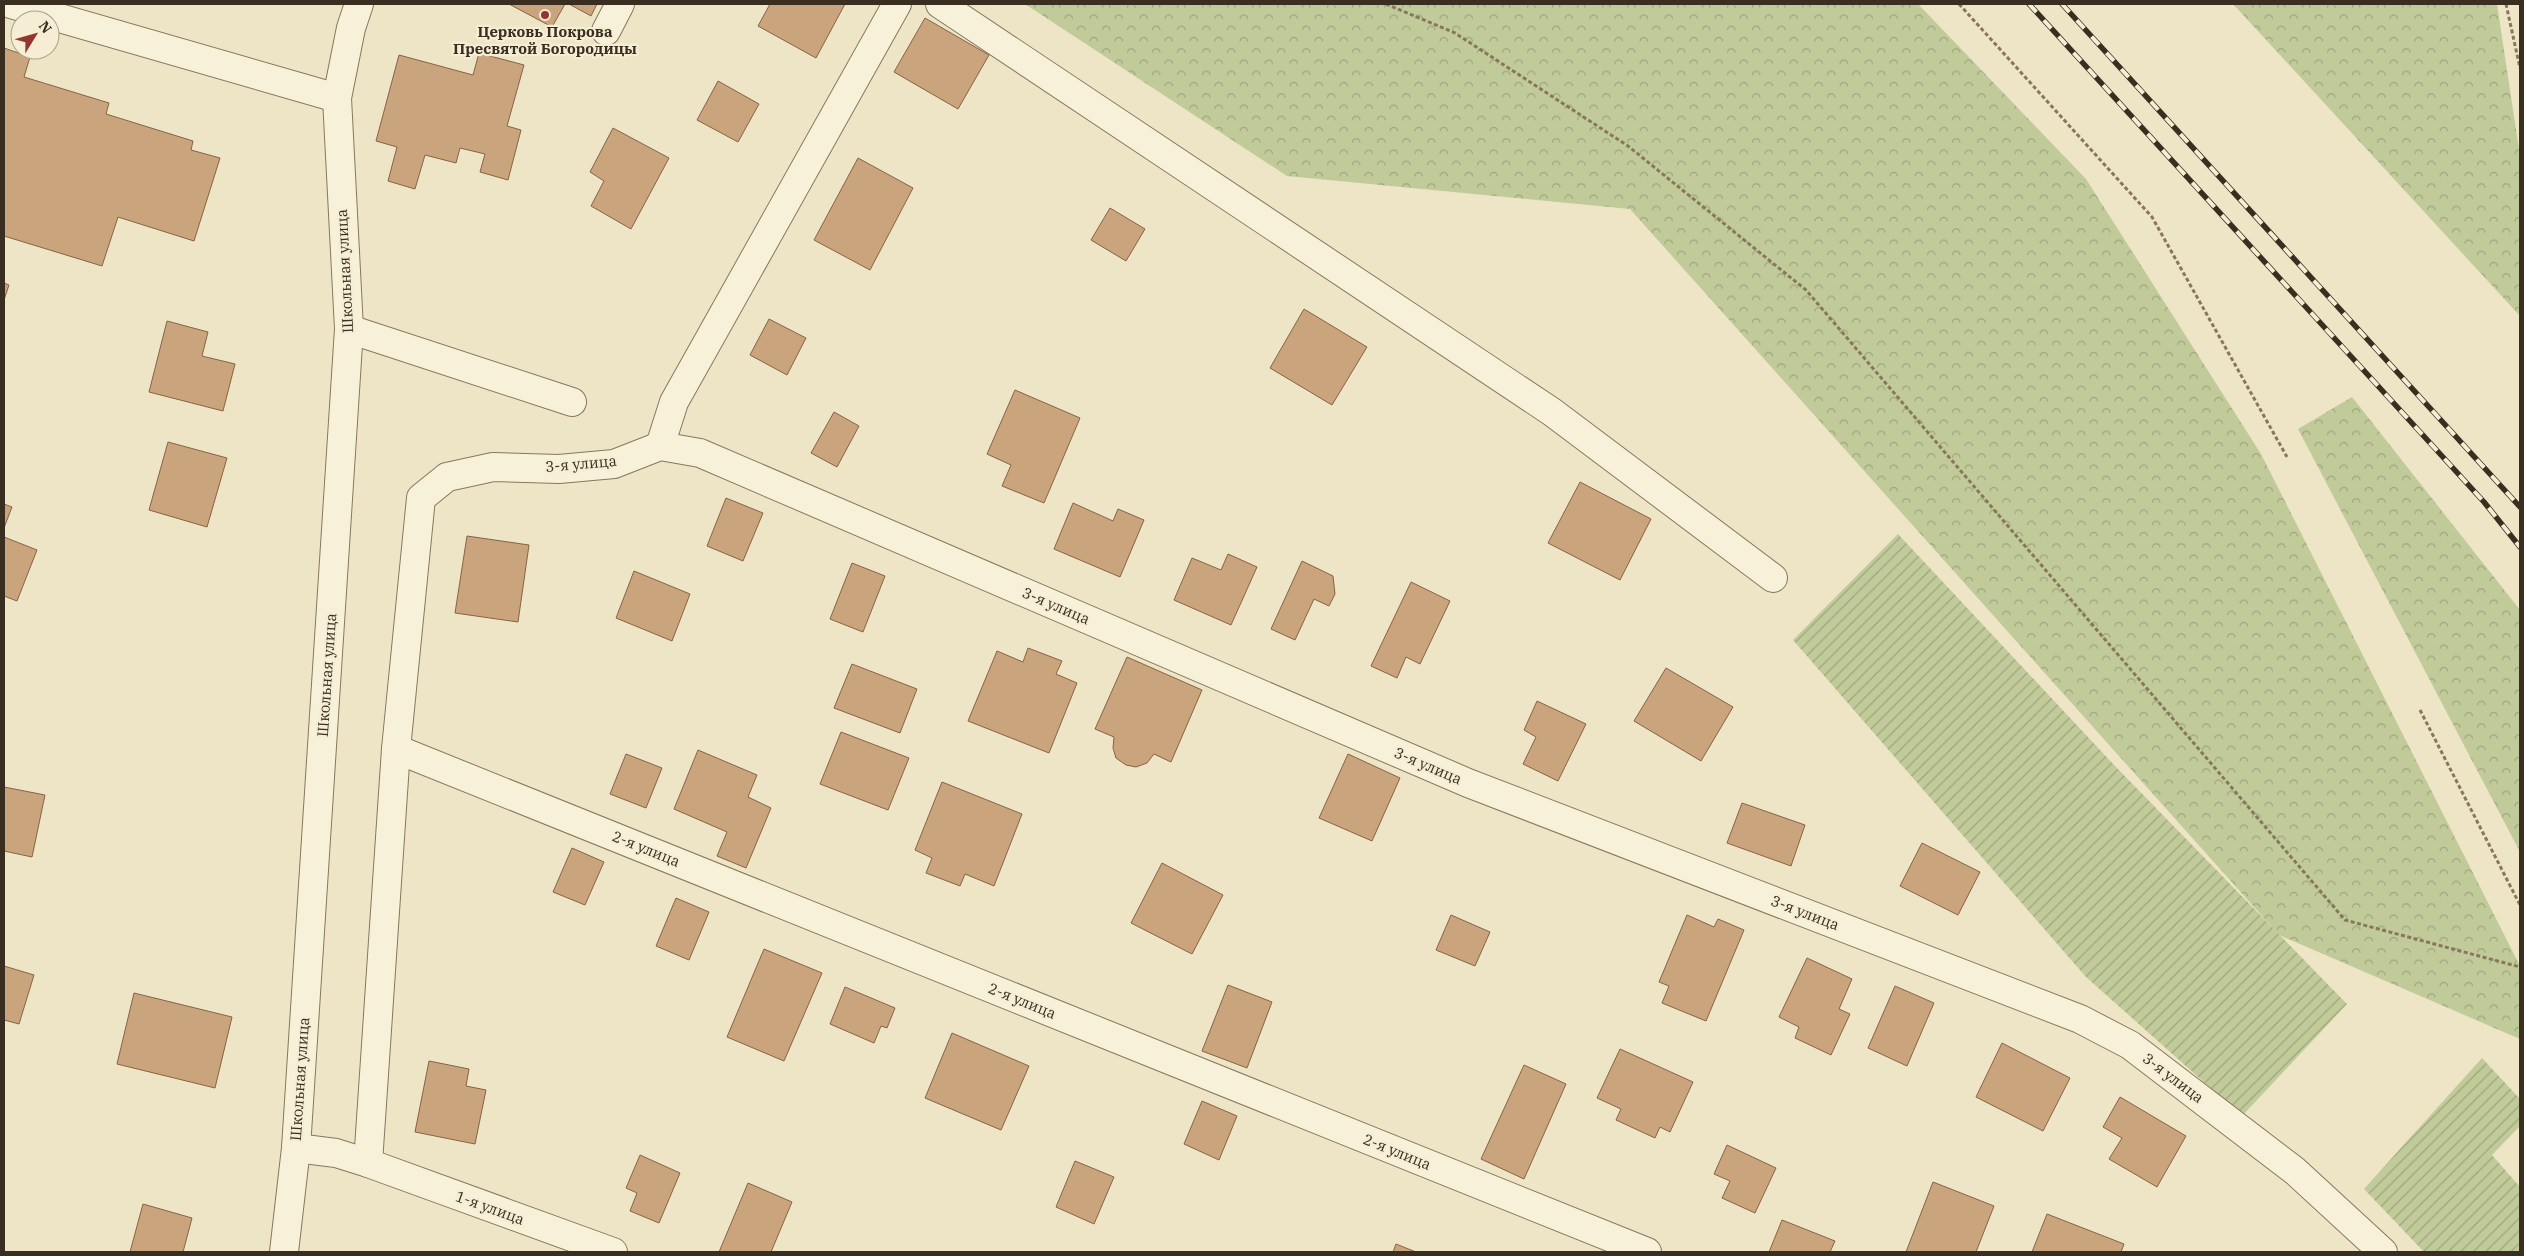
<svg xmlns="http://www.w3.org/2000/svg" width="2524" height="1256" viewBox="0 0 2524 1256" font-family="'IBM Plex Serif',serif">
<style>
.forest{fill:url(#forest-crowns)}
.garden{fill:url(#garden-furrows)}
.building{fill:#caa47d;stroke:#876342}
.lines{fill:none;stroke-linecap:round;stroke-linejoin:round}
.minor-casing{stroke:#88775c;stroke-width:30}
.path{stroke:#88775c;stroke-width:3;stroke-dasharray:4 2.5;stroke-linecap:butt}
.minor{stroke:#f8f1d9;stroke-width:28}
.rail-casing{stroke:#392e1f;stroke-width:5.5}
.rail{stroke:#f5eed5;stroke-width:4;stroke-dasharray:11;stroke-linecap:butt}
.poi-dot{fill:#96352d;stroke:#f5eed5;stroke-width:2}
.labels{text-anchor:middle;stroke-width:4.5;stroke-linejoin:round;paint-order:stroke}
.poi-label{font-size:15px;font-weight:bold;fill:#392e1f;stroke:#f5eed5}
.street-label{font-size:15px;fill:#392e1f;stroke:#f5eed5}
</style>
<defs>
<pattern id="forest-crowns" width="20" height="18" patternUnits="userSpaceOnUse" patternTransform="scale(1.25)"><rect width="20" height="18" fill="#c1cb9a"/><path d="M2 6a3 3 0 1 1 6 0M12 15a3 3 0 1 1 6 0" fill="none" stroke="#9ea57d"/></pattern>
<pattern id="garden-furrows" width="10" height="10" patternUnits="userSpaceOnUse" patternTransform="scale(1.25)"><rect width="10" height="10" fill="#c1cb9a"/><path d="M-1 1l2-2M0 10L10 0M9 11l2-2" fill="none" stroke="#9ea57d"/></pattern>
</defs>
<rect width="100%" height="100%" fill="#ede5c6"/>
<!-- forest -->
<g class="forest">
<path d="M1025 4H1918L2086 179 2261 454 2520 966V1039L2279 935 1630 209 1287 176Z"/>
<path d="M2233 4H2497L2520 156V316Z"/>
<path d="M2352 397 2520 610V852L2298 429Z"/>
</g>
<!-- garden -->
<g class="garden">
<path d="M1898 534 2115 766 2347 1004 2242 1116 2086 977 1793 640Z"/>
<path d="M2482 1058 2520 1099V1126L2492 1155 2520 1187V1252H2424L2364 1189Z"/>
</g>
<!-- building -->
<g class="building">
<path d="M509 4H565L552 27Z"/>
<path d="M569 4H597L591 16Z"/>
<path d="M770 4H845L816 58 758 26Z"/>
<path d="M925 18 989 55 958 109 894 72Z"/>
<path d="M4 48 30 57 24 77 109 103 106 114 193 141 191 150 220 158 194 241 118 217 102 266 4 236Z"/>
<path d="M479 53 524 65 507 126 521 130 508 180 480 172 485 154 460 148 456 163 425 155 415 189 388 181 397 147 376 141 399 55 473 75Z"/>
<path d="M718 81 759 104 738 142 697 120Z"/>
<path d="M613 128 669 158 631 229 591 206 604 181 590 172Z"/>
<path d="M858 158 913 188 870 270 814 240Z"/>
<path d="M1110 208 1145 229 1126 261 1091 240Z"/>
<path d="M4 283 9 285 4 300Z"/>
<path d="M1304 309 1367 347 1332 405 1270 368Z"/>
<path d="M769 319 806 338 787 375 750 355Z"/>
<path d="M167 321 208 332 202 356 235 364 223 411 149 392Z"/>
<path d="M1015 390 1080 418 1044 503 1002 486 1011 465 987 454Z"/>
<path d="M834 412 859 426 837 467 811 453Z"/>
<path d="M168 442 227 458 207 527 149 510Z"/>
<path d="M1580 482 1651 519 1620 580 1548 543Z"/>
<path d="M726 498 763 513 743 561 707 546Z"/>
<path d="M1073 503 1113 521 1118 509 1144 520 1120 577 1054 549Z"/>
<path d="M4 504 12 507 4 528Z"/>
<path d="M467 536 529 545 518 622 455 613Z"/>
<path d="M4 537 37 550 17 601 4 596Z"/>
<path d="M1228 554 1257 567 1231 625 1174 600 1192 558 1221 570Z"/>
<path d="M1302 561 1333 576 1335 594 1329 606 1314 599 1295 640 1271 629Z"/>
<path d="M852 563 885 576 863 632 830 619Z"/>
<path d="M634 571 690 594 672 641 616 618Z"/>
<path d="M1411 582 1450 601 1420 664 1406 657 1397 678 1371 666Z"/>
<path d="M1028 648 1062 661 1056 674 1077 683 1049 753 968 721 997 651 1023 662Z"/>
<path d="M1127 657 1202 690 1171 762 1154 754 1147 763 1136 767 1126 765 1116 758 1113 748 1114 737 1095 729Z"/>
<path d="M852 664 917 689 900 733 834 708Z"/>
<path d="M1666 668 1733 707 1701 761 1634 721Z"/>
<path d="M1537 701 1586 724 1558 781 1523 764 1536 737 1524 730Z"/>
<path d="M841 732 909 758 888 810 820 784Z"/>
<path d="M698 750 757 775 748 797 771 808 746 868 717 856 727 832 674 809Z"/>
<path d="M626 754 662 768 646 808 610 794Z"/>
<path d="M1348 754 1400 778 1372 841 1319 818Z"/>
<path d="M942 782 1022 814 994 886 965 874 960 886 926 873 932 858 915 850Z"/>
<path d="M4 787 45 795 32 857 4 851Z"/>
<path d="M1742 803 1805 825 1791 866 1727 843Z"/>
<path d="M1922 843 1980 872 1958 915 1900 886Z"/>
<path d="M572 848 604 862 585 905 553 892Z"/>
<path d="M1162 863 1223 895 1192 954 1131 923Z"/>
<path d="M676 898 709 912 689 960 656 946Z"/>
<path d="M1451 915 1490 932 1475 966 1436 950Z"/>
<path d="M1687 915 1714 927 1718 919 1744 930 1706 1021 1662 1003 1669 986 1659 982Z"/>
<path d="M764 949 822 973 784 1061 727 1037Z"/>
<path d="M1807 958 1852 979 1839 1009 1850 1014 1831 1055 1795 1038 1799 1027 1779 1017Z"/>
<path d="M4 966 34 975 19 1024 4 1020Z"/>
<path d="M1228 985 1272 1002 1247 1068 1202 1051Z"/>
<path d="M1895 986 1934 1003 1907 1066 1868 1048Z"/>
<path d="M845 987 895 1008 887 1028 881 1026 874 1043 830 1024Z"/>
<path d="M134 993 232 1017 215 1088 117 1064Z"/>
<path d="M952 1033 1029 1066 1001 1130 925 1098Z"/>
<path d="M2002 1043 2070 1078 2043 1131 1976 1097Z"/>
<path d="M1620 1049 1693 1082 1670 1132 1660 1127 1655 1138 1616 1120 1621 1109 1597 1098Z"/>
<path d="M429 1061 469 1069 466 1086 486 1090 475 1144 415 1132Z"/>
<path d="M1524 1065 1566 1084 1524 1179 1481 1159Z"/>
<path d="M2120 1097 2186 1136 2157 1187 2109 1159 2122 1138 2103 1127Z"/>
<path d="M1202 1101 1237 1116 1219 1160 1184 1144Z"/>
<path d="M1727 1145 1776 1168 1755 1213 1722 1198 1730 1181 1714 1174Z"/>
<path d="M640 1155 680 1173 659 1223 630 1211 637 1193 626 1188Z"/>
<path d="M1075 1161 1114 1177 1094 1224 1056 1207Z"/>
<path d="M1933 1182 1994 1206 1976 1252H1906Z"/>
<path d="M748 1183 792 1202 771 1252H719Z"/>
<path d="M143 1204 192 1218 183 1252H130Z"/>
<path d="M2047 1214 2124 1244 2121 1252H2032Z"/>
<path d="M1782 1220 1835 1241 1830 1252H1769Z"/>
<path d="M1396 1244 1416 1252H1393Z"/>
</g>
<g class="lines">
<!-- minor casing -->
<g class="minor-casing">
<g id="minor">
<path d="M11 4 337 98"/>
<path d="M940 4 1552 412 1773 578"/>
<path d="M606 31 620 4"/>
<path d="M349 329 572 402"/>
<path d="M660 446 674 402 897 4"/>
<path d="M396 749 1647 1252"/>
<path d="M296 1148 336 1153 368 1163 396 749 421 498 447 477 493 467 559 469 614 464 660 446 700 453 1468 783 2080 1019 2130 1045 2295 1171 2383 1252"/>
<path d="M368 1163 613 1252"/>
<path d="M284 1252 296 1148 349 329 337 98 351 28 359 4"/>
</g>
</g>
<!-- path -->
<g class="path">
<path d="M1386 4 1455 33 1628 146 1806 290 2345 920 2520 967"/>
<path d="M1959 4 2152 217 2287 457"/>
<path d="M2506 4 2520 68"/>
<path d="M2420 710 2520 905"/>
</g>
<!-- minor -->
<use href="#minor" class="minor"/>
<!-- rail casing -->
<g class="rail-casing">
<g id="rail">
<path d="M2029 4 2484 502 2520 547"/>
<path d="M2062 4 2520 507"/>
</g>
</g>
<!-- rail -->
<use href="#rail" class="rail"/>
</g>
<!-- markers -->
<circle class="poi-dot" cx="545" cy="15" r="5"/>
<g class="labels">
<!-- poi labels -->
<g class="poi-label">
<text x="545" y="37">Церковь Покрова<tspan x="545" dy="17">Пресвятой Богородицы</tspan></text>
</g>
<!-- street labels -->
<g class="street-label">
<text transform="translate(345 271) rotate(-93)" y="5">Школьная улица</text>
<text transform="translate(581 464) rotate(-5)" y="5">3-я улица</text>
<text transform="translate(1056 606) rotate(23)" y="5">3-я улица</text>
<text transform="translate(327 675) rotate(-86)" y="5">Школьная улица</text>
<text transform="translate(1428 766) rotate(23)" y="5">3-я улица</text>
<text transform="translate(646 849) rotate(22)" y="5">2-я улица</text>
<text transform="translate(1805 913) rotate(21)" y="5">3-я улица</text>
<text transform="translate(1022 1001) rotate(22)" y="5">2-я улица</text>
<text transform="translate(2173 1078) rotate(37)" y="5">3-я улица</text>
<text transform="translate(300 1079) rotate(-86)" y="5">Школьная улица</text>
<text transform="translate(1397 1152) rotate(22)" y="5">2-я улица</text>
<text transform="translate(490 1208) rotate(20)" y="5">1-я улица</text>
</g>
</g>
<!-- border -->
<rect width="2524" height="1256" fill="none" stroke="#392e1f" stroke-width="10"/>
<!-- north arrow -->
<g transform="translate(35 35) rotate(53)"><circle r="24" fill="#f5eed5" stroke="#aaa18c"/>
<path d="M0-4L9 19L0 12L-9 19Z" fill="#96352d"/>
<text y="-8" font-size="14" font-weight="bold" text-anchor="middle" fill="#392e1f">N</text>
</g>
</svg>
